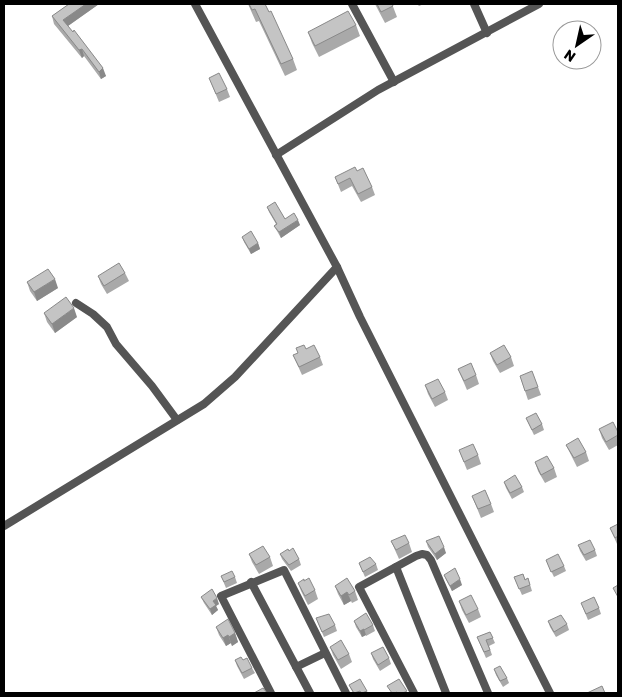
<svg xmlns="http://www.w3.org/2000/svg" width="622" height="697" viewBox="0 0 622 697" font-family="Rubik,sans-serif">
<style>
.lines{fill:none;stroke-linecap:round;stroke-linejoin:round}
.minor{stroke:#555;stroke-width:8}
.wall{fill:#a9a9a9}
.shaded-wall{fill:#898989}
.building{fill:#c4c4c4;stroke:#898989}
</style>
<rect width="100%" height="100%" fill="#fff"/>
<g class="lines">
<!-- minor -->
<g class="minor">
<path d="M195 4 337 267 360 317 550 693"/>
<path d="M352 4 394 82"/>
<path d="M474 4 487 33"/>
<path d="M276 155 378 90 539 4"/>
<path d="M76 303 93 314 107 327 116 344 152 386 177 420"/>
<path d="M4 526 204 404 235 377 337 267"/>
<path d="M396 567 446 693"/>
<path d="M251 582 310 693"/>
<path d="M296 667 325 653"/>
<path d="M271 693 221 596 284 570 346 693"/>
<path d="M414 693 359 587 416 556 422 554 427 555 431 560 488 693"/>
</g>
</g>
<!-- wall -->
<g class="wall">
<path d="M69 4H99L68 26 106 76 101 79 84 56 82 58 54 24 52 16Z"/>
<path d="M248 4H265L293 59 297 70 285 76 259 21 256 22Z"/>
<path d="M375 4H392L397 17 385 23Z"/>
<path d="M417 4H424L419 6Z"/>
<path d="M356 25 360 36 319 57 312 43 308 32Z"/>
<path d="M209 78 227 89 230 97 219 102Z"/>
<path d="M357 171 372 187 375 195 361 202 352 186 341 192 335 177Z"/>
<path d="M267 207 285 219 300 225 281 238 277 231 274 226 276 224 269 212Z"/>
<path d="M242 237 258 243 260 249 251 254 244 242Z"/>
<path d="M125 273 129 281 107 294 101 284 98 276Z"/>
<path d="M27 282 58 288 37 301 30 291Z"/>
<path d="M44 313 77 317 55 333 47 322Z"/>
<path d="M490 353 511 357 514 366 500 373 493 361Z"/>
<path d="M293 355 320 357 323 365 302 375Z"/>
<path d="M458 369 476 375 479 384 467 390Z"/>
<path d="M520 376 538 387 541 395 528 400Z"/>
<path d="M425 385 445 392 448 400 435 407 428 394Z"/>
<path d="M526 418 542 424 544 430 534 435Z"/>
<path d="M599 429 618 432V445L609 450 602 438Z"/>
<path d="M566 445 586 452 589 461 577 467Z"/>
<path d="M459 450 478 455 481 464 467 470Z"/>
<path d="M535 462 554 468 557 477 545 483 538 471Z"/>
<path d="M504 482 522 487 524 492 512 499 506 488Z"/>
<path d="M472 496 491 504 494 512 481 518Z"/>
<path d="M618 524V543L617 544 610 528Z"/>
<path d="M391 541 409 543 412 552 399 559Z"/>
<path d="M426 541 446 553 437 560 428 547Z"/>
<path d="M578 545 595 550 597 556 586 561 580 551Z"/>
<path d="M249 554 270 557 273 566 259 574 252 562Z"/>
<path d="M280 554 299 559 301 565 291 571 282 559Z"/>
<path d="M546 560 564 566 566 571 554 577Z"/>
<path d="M359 563 376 564 378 570 365 577Z"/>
<path d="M523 574 525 579 528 578 532 591 522 595 514 577Z"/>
<path d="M444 575 462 585 452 591 446 580Z"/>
<path d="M221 576 235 577 237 583 226 588Z"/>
<path d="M304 581 315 590 318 599 308 605 301 591 298 583Z"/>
<path d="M335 586 355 591 358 600 352 603 351 601 344 605 338 594Z"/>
<path d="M201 597 219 604 216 606 218 610 212 615 204 603Z"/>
<path d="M459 601 478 609 481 617 469 623 462 610Z"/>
<path d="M581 603 599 608 601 614 588 620Z"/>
<path d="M316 618 335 625 337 631 324 637Z"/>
<path d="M354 621 373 625 375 631 366 636V635L362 637 356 627Z"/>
<path d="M548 621 567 624 569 630 556 637 550 627Z"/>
<path d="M216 627 235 633 238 642 232 646 231 643 226 646 219 635Z"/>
<path d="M490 632 495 643 489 646 492 655 486 658 477 637Z"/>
<path d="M330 647 349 654 352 662 341 669 333 655Z"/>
<path d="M371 653 389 658 391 664 380 671 373 659Z"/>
<path d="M235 660H243L252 668 255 673 244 679 237 666Z"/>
<path d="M494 669 507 678 509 683 503 687 496 675Z"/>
<path d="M349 685 367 691 368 693H353Z"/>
</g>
<!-- shaded-wall -->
<g class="shaded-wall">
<path d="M86 4H99L65 28 63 20Z"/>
<path d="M82 49 84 56 82 58 79 50Z"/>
<path d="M103 68 106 76 101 79 99 72Z"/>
<path d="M298 220 300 225 281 238 279 232Z"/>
<path d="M258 243 260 249 251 254 249 249Z"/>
<path d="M55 279 58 288 37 301 34 292Z"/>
<path d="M74 308 77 317 55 333 52 324Z"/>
<path d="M444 547 446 553 437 560 435 554Z"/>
<path d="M460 579 462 585 452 591 450 586Z"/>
<path d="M347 592 351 601 344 605 341 596Z"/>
<path d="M217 598 219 604 216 606 218 610 212 615 210 609 213 601Z"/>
<path d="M364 629 366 635 362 637 360 631Z"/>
<path d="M235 633 238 642 232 646 229 637Z"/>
<path d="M228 635 231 643 226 646 223 638Z"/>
</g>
<!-- building -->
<g class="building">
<path d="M69 4H86L63 20 73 32 74 30 103 68 99 72 82 49 79 50 52 16Z"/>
<path d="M249 4H265L269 12 271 11 293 59 281 64 255 9 252 10Z"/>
<path d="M377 4H392L393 6 381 12Z"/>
<path d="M348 11 356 25 315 46 308 32Z"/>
<path d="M219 73 227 89 216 94 209 78Z"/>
<path d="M355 167 357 171 363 168 372 187 358 194 350 178 338 184 335 177Z"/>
<path d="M275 202 285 219 294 213 298 220 279 232 274 226 277 224 267 207Z"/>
<path d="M251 231 258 243 249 249 242 237Z"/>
<path d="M119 263 125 273 104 286 98 276Z"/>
<path d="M48 269 55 279 34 292 27 282Z"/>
<path d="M66 297 74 308 52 324 44 313Z"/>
<path d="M304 345 306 349 314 345 320 357 299 367 293 355 298 353 296 348Z"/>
<path d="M504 345 511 357 497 365 490 353Z"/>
<path d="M471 363 476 375 464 381 458 369Z"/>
<path d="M532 371 538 387 525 391 520 376Z"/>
<path d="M438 379 445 392 432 399 425 385Z"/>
<path d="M536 413 542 424 532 430 526 418Z"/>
<path d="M613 422 618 432V435L606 442 599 429Z"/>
<path d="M578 438 586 452 574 458 566 445Z"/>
<path d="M473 444 478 455 464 462 459 450Z"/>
<path d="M547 456 554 468 541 475 535 462Z"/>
<path d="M515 475 522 487 510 493 504 482Z"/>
<path d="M485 490 491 504 478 509 472 496Z"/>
<path d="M618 524V536L615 538 610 528Z"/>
<path d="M405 535 409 543 396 550 391 541Z"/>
<path d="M439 536 444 547 435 554 426 541Z"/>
<path d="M590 540 595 550 584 555 578 545Z"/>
<path d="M263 546 270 557 256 565 249 554Z"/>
<path d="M293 548 299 559 289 565 280 554 288 549 289 551Z"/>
<path d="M558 554 564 566 551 572 546 560Z"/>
<path d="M370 557 376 564 363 572 359 563Z"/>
<path d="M455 568 460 579 450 586 444 575Z"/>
<path d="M232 571 235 577 224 582 221 576Z"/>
<path d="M523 574 525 580 528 578 530 585 519 589 514 577Z"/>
<path d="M309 578 315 590 305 596 298 583 304 579V581Z"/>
<path d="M347 578 355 591 349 595 347 592 341 596 335 586Z"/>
<path d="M618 585V597L613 588Z"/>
<path d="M212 589 217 598 213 601 216 605 210 609 201 597Z"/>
<path d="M471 595 478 609 466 615 459 601Z"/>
<path d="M594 597 599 608 586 614 581 603Z"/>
<path d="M366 613 373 625 364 630V629L360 631 354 621Z"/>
<path d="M329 614 335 625 322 632 316 618Z"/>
<path d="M561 615 567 624 554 632 548 621Z"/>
<path d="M228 619 235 633 229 637 228 635 223 638 216 627Z"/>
<path d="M490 632 493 638 486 640 490 650 484 652 477 637Z"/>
<path d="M341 640 349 654 338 660 330 647Z"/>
<path d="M383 647 389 658 378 665 371 653Z"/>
<path d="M241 657 243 660 247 658 252 668 242 673 235 660Z"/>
<path d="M500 666 507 678 500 681 494 669Z"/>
<path d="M360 679 367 691 362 693H361L360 691 354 693 349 685Z"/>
<path d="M399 679 407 691 403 693H398L397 692 395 693H392L387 686Z"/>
<path d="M602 686 605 693H587Z"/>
<path d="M263 688 267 693H254Z"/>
</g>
<!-- border -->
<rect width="622" height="697" fill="none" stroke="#000000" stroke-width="10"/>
<!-- north arrow -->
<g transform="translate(577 45) rotate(214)"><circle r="24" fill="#ffffff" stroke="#999999"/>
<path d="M0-4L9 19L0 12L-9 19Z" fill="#000000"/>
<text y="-8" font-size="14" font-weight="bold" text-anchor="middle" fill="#000000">N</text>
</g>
</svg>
